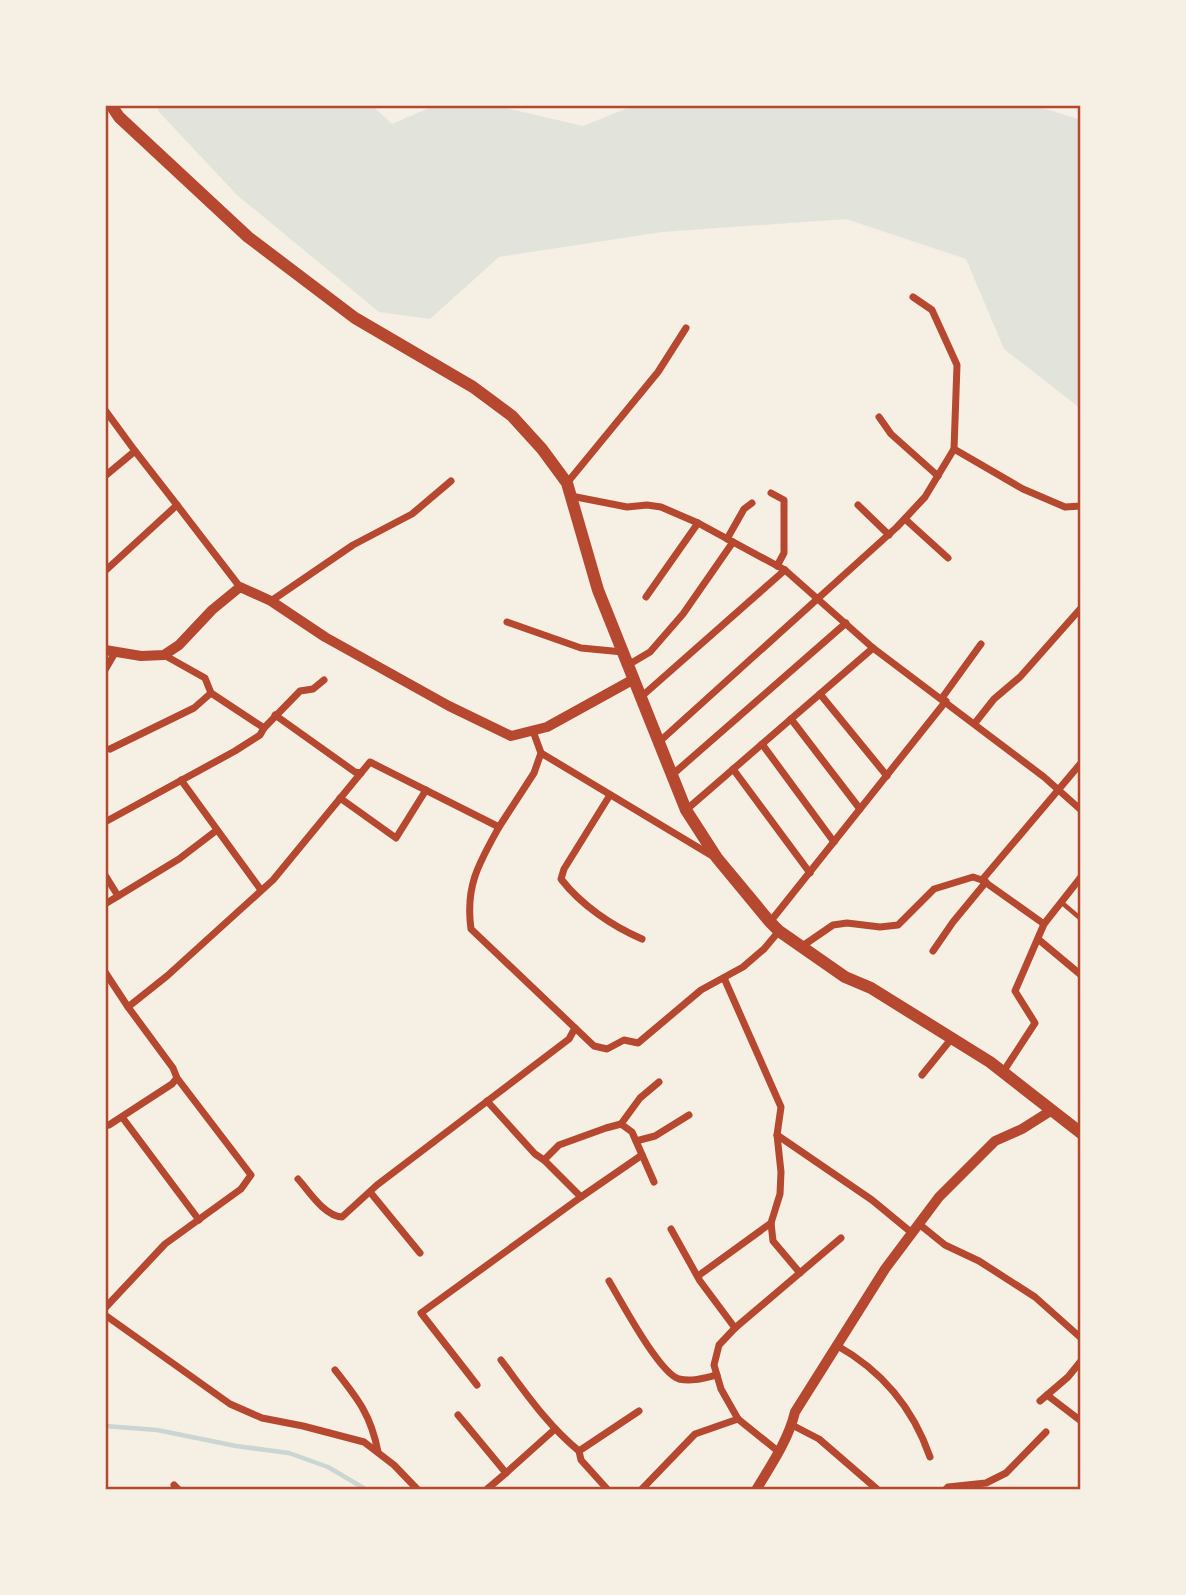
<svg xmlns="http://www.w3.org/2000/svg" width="1186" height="1595" viewBox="0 0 1186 1595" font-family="Commissioner,sans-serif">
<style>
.green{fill:#e2e4dc}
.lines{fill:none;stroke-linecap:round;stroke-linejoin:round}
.stream{stroke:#c9d6d2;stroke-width:4.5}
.service{stroke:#b5482f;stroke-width:4.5}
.minor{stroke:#b5482f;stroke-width:7}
.tertiary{stroke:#b5482f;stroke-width:10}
.secondary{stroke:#b5482f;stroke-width:12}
.neatline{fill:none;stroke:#b5482f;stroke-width:2.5}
</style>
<rect width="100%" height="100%" fill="#f6efe4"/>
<!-- green -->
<path class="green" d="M157 105H372L392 124 436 105H493L583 126 635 105H1033L1081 120V409L1004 349 966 259 846 219 662 232 499 257 430 319 379 312 237 195 159 112Z"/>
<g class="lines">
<!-- stream -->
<path class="stream" d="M105 1426 157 1430 236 1446 289 1453 328 1467 367 1490"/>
<!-- service -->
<path class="service" d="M1061 902 1081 919"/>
<!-- minor -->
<g class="minor">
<path d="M105 410 135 451"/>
<path d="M879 417 891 434 938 476"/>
<path d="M954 449 1023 489 1065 507 1081 506"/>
<path d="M105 476 135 451 177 505 105 571"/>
<path d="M567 483 658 372 686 328"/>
<path d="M771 493 784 500V553L777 566"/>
<path d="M571 496 627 507 647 505 661 507 698 523 785 570 873 648 1044 777 1081 810"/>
<path d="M177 505 240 587"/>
<path d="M858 505 889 535"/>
<path d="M905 519 948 558"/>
<path d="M727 539 744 509 752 503"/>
<path d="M646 597 698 523"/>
<path d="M271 601 353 545 412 514 451 481"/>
<path d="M507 622 581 648 623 652"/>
<path d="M628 665 650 652 683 614 733 542"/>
<path d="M105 670 116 651"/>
<path d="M820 694 887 776"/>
<path d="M641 697 785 570"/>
<path d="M942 698 981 644"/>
<path d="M275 715 355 772 361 773"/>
<path d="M791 719 860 809"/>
<path d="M975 723 994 699 1020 677 1081 608"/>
<path d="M264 728 300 691 313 689 324 680"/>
<path d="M659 742 897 527 925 497 954 449 957 365 932 310 913 297"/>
<path d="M762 744 834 842"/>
<path d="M110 749 194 708 211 693"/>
<path d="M541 753 714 857"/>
<path d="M733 769 810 873"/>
<path d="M672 775 846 623"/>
<path d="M181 780 261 890"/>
<path d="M610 795 564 869 561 879C581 905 612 926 642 939"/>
<path d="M340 798 396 838 426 790"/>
<path d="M686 810 873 648"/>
<path d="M105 822 235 751 260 735 264 728 211 693 205 678 164 655"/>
<path d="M499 827 534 773 541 753 533 731"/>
<path d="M105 875 118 896"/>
<path d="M982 880 1044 924"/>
<path d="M105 904 179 859 217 830"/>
<path d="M770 922 946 701"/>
<path d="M1038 939 1081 975"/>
<path d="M801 947 833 925 847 923 880 927 898 925 934 889 973 877 982 880 1081 763"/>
<path d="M933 951 953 922 986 882"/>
<path d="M105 972 128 1007"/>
<path d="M724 978 781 1107 777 1135 781 1172 780 1194 771 1223 773 1241 800 1273"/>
<path d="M1003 1072 1035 1023 1015 991 1044 924 1081 877"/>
<path d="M922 1075 952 1038"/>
<path d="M122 1117 199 1220"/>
<path d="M621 1124 640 1098 659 1082"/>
<path d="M109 1125 172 1084 177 1078 173 1068 128 1007 167 976 273 880 370 762 499 827C479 863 465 886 471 929L594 1046 607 1049 624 1040 638 1043 701 990 743 967 764 949 779 931"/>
<path d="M777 1135 872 1200 912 1233"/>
<path d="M636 1141 655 1136 689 1115"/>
<path d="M544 1160 559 1145 606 1128 621 1124 632 1132 654 1182"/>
<path d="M298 1179C309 1191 324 1216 342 1217L377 1185 569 1039 575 1028"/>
<path d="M370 1192 420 1253"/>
<path d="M581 1197 642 1155"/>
<path d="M919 1224 945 1245 979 1261 1035 1297 1081 1338"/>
<path d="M671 1229 700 1281 735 1328"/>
<path d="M698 1276 771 1223"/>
<path d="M609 1281C621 1301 659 1373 679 1379 692 1382 704 1378 717 1375"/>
<path d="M105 1308 165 1244 241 1189 251 1175 177 1078"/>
<path d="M105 1315 230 1404 262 1418 303 1426 364 1442 394 1465 418 1490"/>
<path d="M836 1345C881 1370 913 1408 930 1457"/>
<path d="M501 1360C525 1392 548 1426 579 1451"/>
<path d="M335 1370C358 1399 371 1415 378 1452"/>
<path d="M477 1385 421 1313 581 1197 544 1160 535 1154 487 1101"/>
<path d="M1047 1395 1081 1421"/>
<path d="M1040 1401 1068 1377 1081 1361"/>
<path d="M458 1415 506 1473 555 1429"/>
<path d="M792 1425 819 1439 878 1490"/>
<path d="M779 1452 738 1419 721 1389 714 1365 719 1345 735 1328 841 1238"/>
<path d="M174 1485 179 1490"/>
<path d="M486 1490 506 1473"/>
<path d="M608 1490 581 1460 579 1451 639 1411"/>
<path d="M641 1490 695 1434 738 1419"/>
<path d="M945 1490 948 1487 986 1483 1006 1473 1046 1432"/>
</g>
<!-- tertiary -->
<g class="tertiary">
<path d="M105 650 141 656 164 655 179 645 212 610 240 587 271 601 325 637 449 706 511 736 547 727 634 679"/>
<path d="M756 1490C771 1465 788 1441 795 1412L885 1269 939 1197 995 1141 1022 1129 1052 1110"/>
</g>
<!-- secondary -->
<path class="secondary" d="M111 105 119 117 248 237 355 318 473 387 512 416 542 449 567 483 598 590 686 810 717 858 770 922 779 931 845 977 871 988 990 1062 1081 1133"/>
</g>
<!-- border -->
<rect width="1186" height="1595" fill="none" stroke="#f6efe4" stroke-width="214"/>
<rect x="107" y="107" width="972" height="1381" class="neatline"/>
</svg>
